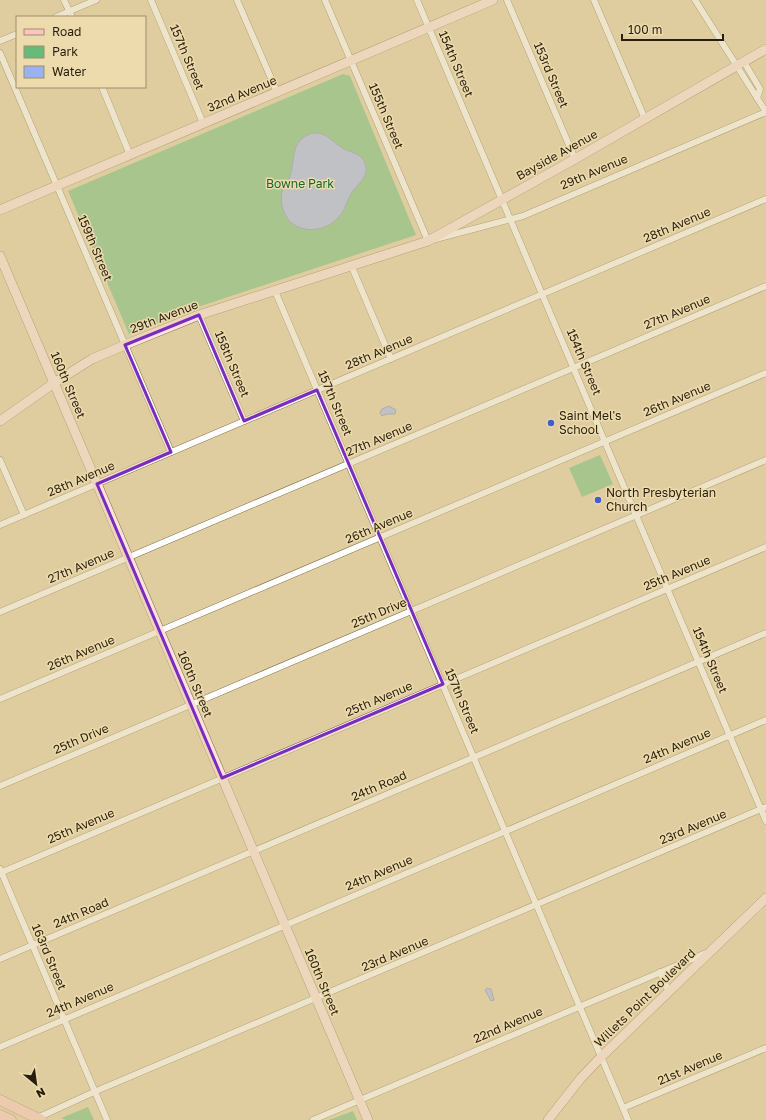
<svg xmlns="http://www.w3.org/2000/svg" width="766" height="1120" viewBox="0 0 766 1120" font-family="'Golos Text',sans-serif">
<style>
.green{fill:#67bb78}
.water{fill:#9bb2f1;stroke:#7886ad}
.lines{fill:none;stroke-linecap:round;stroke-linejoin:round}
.street-casing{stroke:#7d6d43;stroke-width:7}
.secondary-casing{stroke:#7d6d43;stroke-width:10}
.primary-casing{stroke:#ad7263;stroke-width:11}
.street{stroke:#fff;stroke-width:6}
.secondary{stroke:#fce2de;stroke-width:9}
.primary{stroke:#fac5be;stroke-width:10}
.marked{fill:none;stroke:#7b2cbf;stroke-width:3;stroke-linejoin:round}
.poi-dot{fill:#415dd0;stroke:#eddaad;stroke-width:1.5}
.labels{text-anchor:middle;stroke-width:3;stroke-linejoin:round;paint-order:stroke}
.street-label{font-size:12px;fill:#261f0d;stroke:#eddaad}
.park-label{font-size:12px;fill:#19652f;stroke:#eddaad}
.poi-label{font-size:12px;fill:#261f0d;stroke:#eddaad;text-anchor:start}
</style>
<rect width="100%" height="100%" fill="#dfcda0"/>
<!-- green -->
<g class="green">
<path d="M343 74 350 76 416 235 201 306 129 334 68 191Z"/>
<path d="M600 455 613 484 582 497 569 468Z"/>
<path d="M88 1107 94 1120H66L61 1118Z"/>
<path d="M353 1111 357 1120H329Z"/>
</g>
<!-- water -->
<g class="water">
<path d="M312 133C327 132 330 140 341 147 349 153 361 152 365 163 370 177 357 184 351 194 347 200 346 207 342 213 332 228 312 234 296 226 285 221 279 203 282 192 284 186 289 182 290 176 296 158 289 142 312 133Z"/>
<path d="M389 406 396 410 395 414H387L382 416 380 413 382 409Z"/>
<path d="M487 988 491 989 494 1000 491 1001 485 990Z"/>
</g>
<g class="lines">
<!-- street casing -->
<g class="street-casing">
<g id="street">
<path d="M64 0 72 17"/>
<path d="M151 0 203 123"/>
<path d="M237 0 277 92"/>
<path d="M325 0 428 241 523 216 766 112"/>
<path d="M417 0 766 821"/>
<path d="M507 0 575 159"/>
<path d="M594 0 645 119"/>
<path d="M695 0 766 112"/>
<path d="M56 17 96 0"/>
<path d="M0 41 17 34"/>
<path d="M0 53 171 452"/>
<path d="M744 62 760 89 757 98"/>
<path d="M102 87 130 155"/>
<path d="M351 265 391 359"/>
<path d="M275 291 628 1120"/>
<path d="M199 315 244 421"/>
<path d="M0 460 24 515"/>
<path d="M0 525 766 199"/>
<path d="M0 612 766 286"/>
<path d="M0 699 766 373"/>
<path d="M0 786 766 460"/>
<path d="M0 869 107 1120"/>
<path d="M0 873 766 547"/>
<path d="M0 959 766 633"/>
<path d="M660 972 669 992"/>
<path d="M0 1047 766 720"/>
<path d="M623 1108 766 1048"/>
<path d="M35 1119 94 1092 766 807"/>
<path d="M313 1120 706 953"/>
</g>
</g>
<!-- secondary casing -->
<g class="secondary-casing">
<g id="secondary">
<path d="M0 210 493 0"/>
<path d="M0 256 368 1120"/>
<path d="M0 421 54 383 92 359 125 345 199 315 428 241 575 159 766 49"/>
<path d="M548 1120 581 1078 601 1057 766 898"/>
</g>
</g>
<!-- primary casing -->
<g class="primary-casing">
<g id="primary">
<path d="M0 1100 41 1120"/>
<path d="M0 1115 11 1120"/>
</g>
</g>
<!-- street -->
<use href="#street" class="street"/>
<!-- secondary -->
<use href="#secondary" class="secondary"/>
<!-- primary -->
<use href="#primary" class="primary"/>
</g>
<!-- marked area -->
<path d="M0 0H766V1120H0ZM199 315 244 421 317 390 443 684 222 778 97 484 171 452 125 345Z" fill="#dfcda0" fill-opacity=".55" fill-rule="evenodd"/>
<path class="marked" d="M199 315 244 421 317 390 443 684 222 778 97 484 171 452 125 345Z"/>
<!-- markers -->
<g class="poi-dot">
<circle cx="551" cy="423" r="4"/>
<circle cx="598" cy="500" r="4"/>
</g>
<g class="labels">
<!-- street labels -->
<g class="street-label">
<text transform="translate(187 57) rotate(67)" y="4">157th Street</text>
<text transform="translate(456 64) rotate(67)" y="4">154th Street</text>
<text transform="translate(551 75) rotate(67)" y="4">153rd Street</text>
<text transform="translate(242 94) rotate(-23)" y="4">32nd Avenue</text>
<text transform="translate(386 116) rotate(67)" y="4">155th Street</text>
<text transform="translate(557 155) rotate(-29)" y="4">Bayside Avenue</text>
<text transform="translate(594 172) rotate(-23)" y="4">29th Avenue</text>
<text transform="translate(677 225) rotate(-23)" y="4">28th Avenue</text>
<text transform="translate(95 248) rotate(67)" y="4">159th Street</text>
<text transform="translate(677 312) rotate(-23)" y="4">27th Avenue</text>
<text transform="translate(164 317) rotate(-21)" y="4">29th Avenue</text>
<text transform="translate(379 352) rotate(-23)" y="4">28th Avenue</text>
<text transform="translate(584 362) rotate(67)" y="4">154th Street</text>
<text transform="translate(232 364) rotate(67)" y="4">158th Street</text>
<text transform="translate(68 385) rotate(67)" y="4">160th Street</text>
<text transform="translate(677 399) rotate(-23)" y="4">26th Avenue</text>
<text transform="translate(335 403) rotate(67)" y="4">157th Street</text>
<text transform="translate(379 439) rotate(-23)" y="4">27th Avenue</text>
<text transform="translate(81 479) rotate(-23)" y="4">28th Avenue</text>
<text transform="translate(379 526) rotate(-23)" y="4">26th Avenue</text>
<text transform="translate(81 566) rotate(-23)" y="4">27th Avenue</text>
<text transform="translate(677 573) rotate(-23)" y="4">25th Avenue</text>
<text transform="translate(379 613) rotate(-23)" y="4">25th Drive</text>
<text transform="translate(81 653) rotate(-23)" y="4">26th Avenue</text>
<text transform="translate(710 660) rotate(67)" y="4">154th Street</text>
<text transform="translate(195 684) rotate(67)" y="4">160th Street</text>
<text transform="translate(379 699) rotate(-23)" y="4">25th Avenue</text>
<text transform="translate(462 701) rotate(67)" y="4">157th Street</text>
<text transform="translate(81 739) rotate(-23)" y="4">25th Drive</text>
<text transform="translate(677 746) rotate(-23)" y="4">24th Avenue</text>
<text transform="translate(379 786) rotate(-23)" y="4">24th Road</text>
<text transform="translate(81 826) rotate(-23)" y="4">25th Avenue</text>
<text transform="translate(693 827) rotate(-23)" y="4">23rd Avenue</text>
<text transform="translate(379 873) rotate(-23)" y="4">24th Avenue</text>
<text transform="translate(81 913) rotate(-23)" y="4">24th Road</text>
<text transform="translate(395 954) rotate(-23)" y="4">23rd Avenue</text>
<text transform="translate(49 957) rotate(67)" y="4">163rd Street</text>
<text transform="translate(322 982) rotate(67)" y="4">160th Street</text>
<text transform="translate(645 998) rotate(-44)" y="4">Willets Point Boulevard</text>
<text transform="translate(80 1000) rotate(-23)" y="4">24th Avenue</text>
<text transform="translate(508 1025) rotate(-23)" y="4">22nd Avenue</text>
<text transform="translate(690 1068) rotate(-23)" y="4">21st Avenue</text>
</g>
<!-- park labels -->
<g class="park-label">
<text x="300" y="188">Bowne Park</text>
</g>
<!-- poi labels -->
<g class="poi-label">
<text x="559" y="420">Saint Mel's<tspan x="559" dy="14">School</tspan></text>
<text x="606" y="497">North Presbyterian<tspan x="606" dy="14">Church</tspan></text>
</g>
</g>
<!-- legend -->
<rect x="16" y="16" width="130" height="72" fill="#eddaad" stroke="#9d8f6d"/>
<rect x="24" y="29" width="20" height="6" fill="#fac5be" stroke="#9d8f6d"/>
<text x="52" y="36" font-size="12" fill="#261f0d">Road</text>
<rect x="24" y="46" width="20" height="12" fill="#67bb78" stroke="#9d8f6d"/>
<text x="52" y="56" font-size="12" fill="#261f0d">Park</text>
<rect x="24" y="66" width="20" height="12" fill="#9bb2f1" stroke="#9d8f6d"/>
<text x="52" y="76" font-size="12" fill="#261f0d">Water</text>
<!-- north arrow -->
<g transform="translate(36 1084) rotate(151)" stroke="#eddaad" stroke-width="3" paint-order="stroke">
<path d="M0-3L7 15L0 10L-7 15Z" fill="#261f0d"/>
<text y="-6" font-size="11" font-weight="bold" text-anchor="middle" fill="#261f0d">N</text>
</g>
<!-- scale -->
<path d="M622 34v6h101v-6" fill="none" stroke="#261f0d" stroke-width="2"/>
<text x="628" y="34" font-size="12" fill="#261f0d" stroke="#eddaad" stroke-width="3" paint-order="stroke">100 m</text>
</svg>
